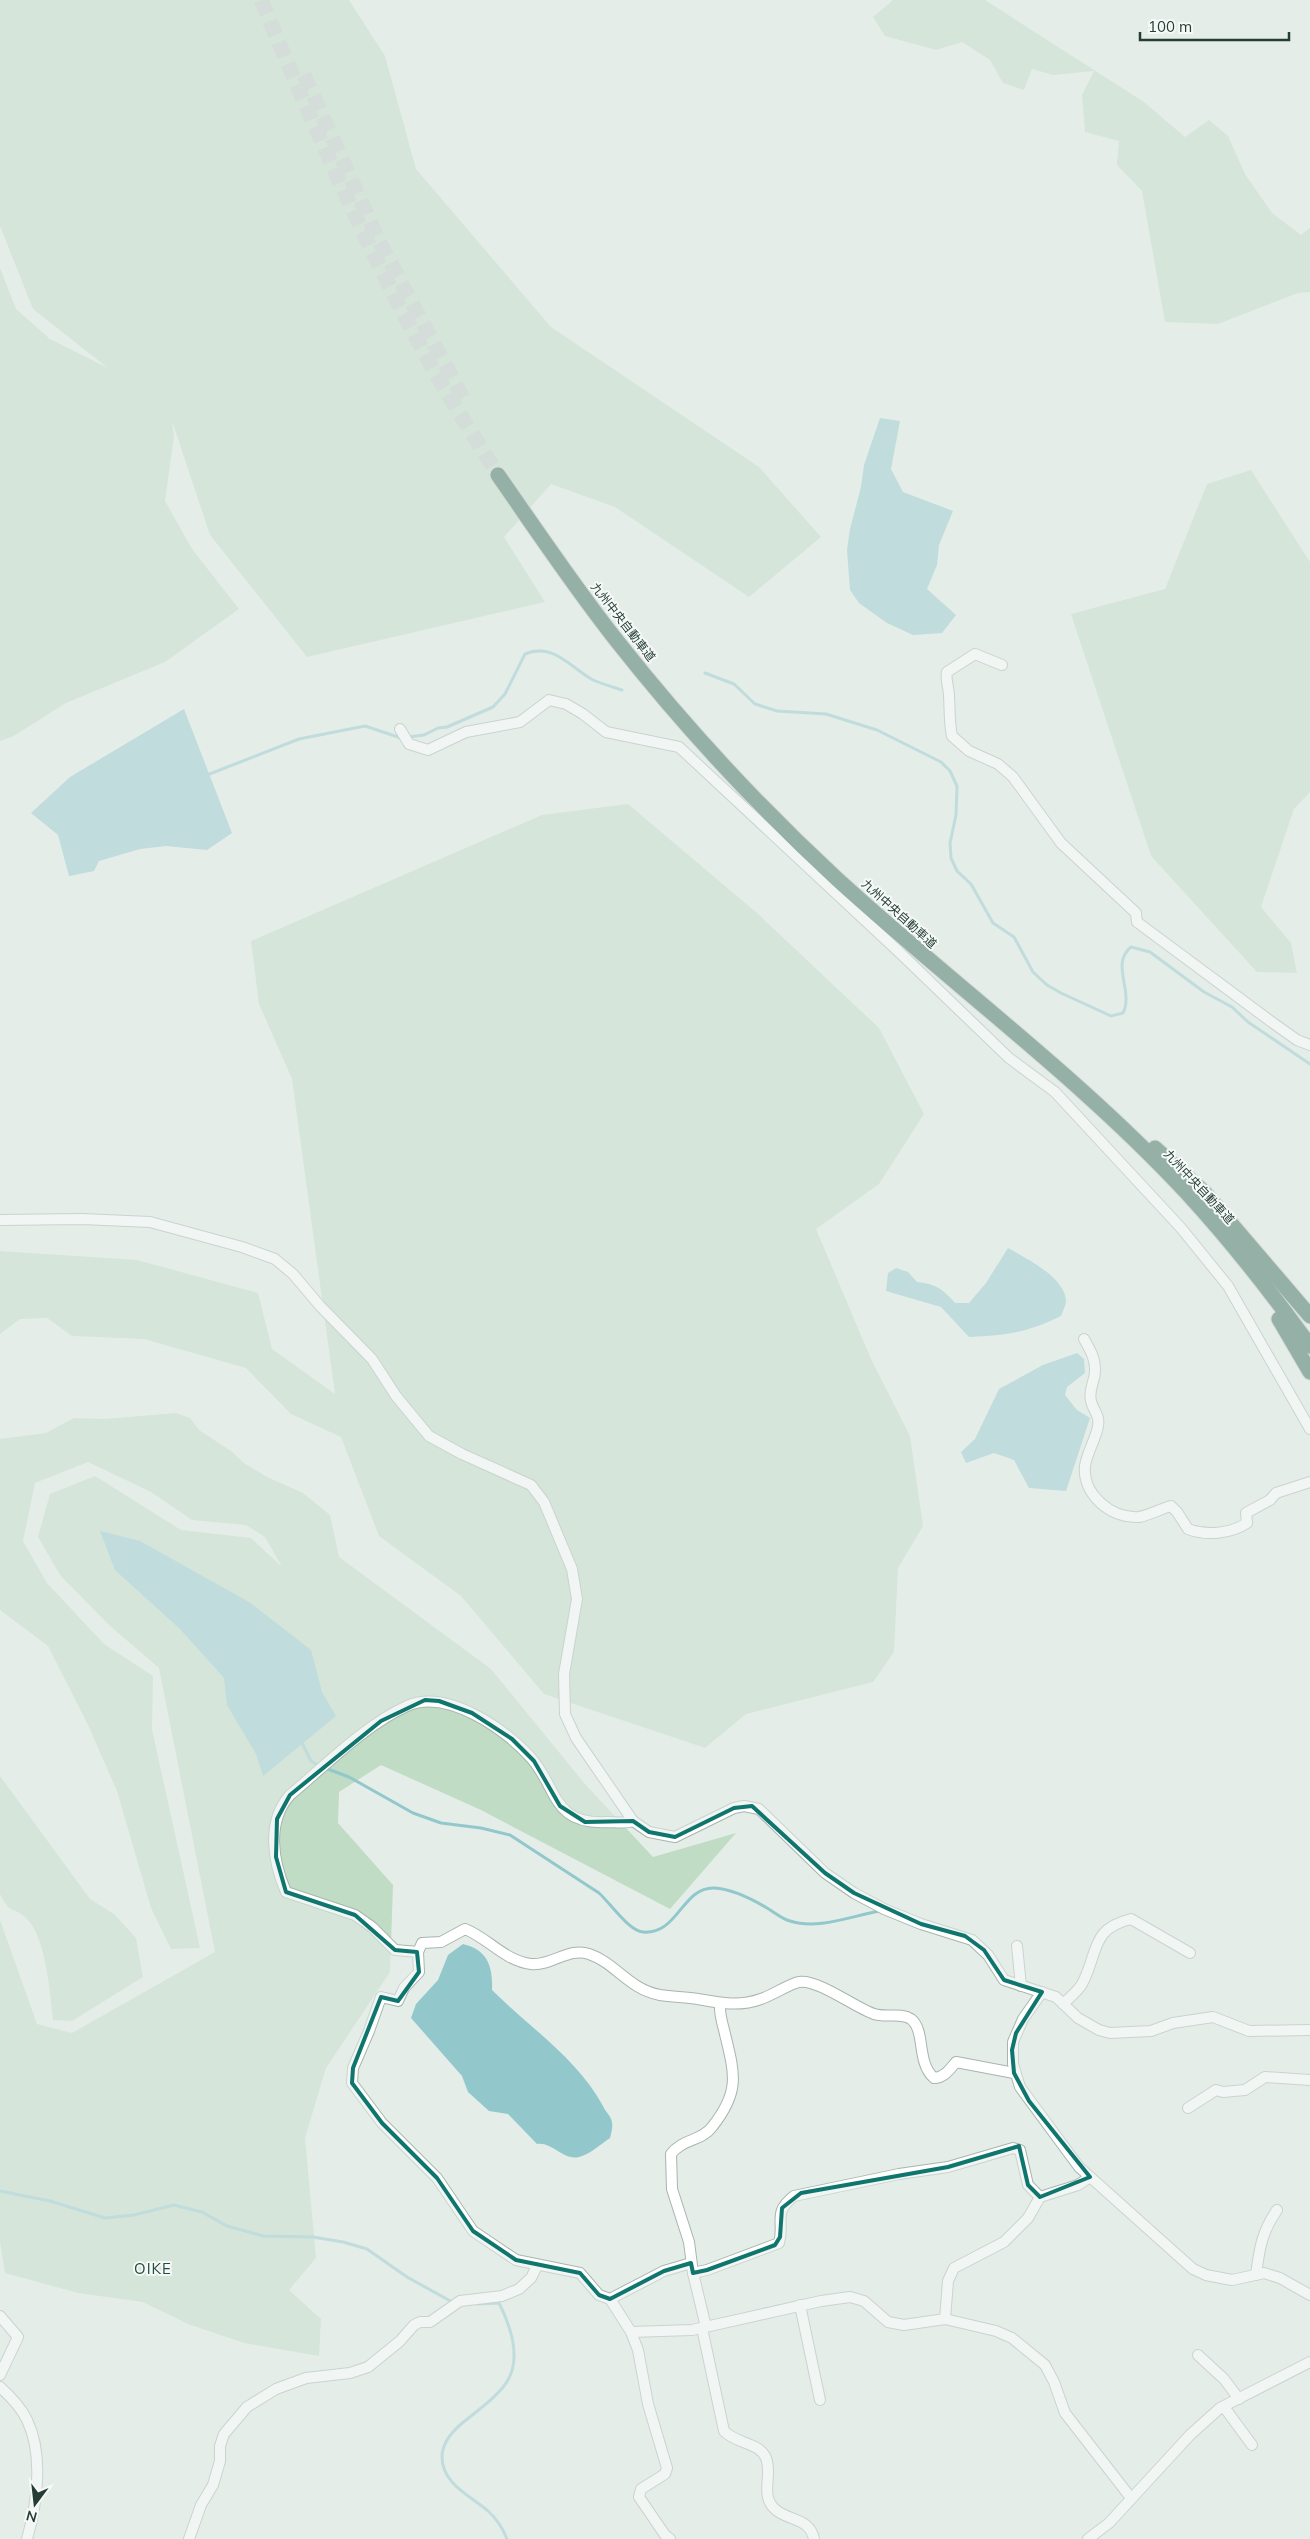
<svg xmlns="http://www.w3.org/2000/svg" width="1310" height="2539" viewBox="0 0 1310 2539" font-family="Mulish,'Noto Sans JP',sans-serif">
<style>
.green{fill:#c0dcc5}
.water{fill:#92c8cc}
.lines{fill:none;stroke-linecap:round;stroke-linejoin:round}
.stream{stroke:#92c8cc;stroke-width:3}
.highway-tunnel{stroke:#bfcac5;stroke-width:15;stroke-dasharray:15 8;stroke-linecap:butt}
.minor-casing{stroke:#a8b5af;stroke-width:12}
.highway-casing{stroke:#c2c9c6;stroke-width:17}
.minor{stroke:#fff;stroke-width:10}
.highway{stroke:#346758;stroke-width:15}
.marked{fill:none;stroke:#0f766e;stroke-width:4;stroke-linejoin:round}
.labels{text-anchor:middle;stroke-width:4;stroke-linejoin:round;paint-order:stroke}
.street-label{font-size:12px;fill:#253d35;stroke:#f5f9f7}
.quarter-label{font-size:15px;letter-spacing:1px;fill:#234e40;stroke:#f5f9f7}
</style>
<rect width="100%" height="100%" fill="#e5ede9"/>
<!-- green -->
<g class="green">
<path d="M0 0H349L385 56 416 169 551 327 759 467 821 537 749 597 615 507 551 484 504 537 545 602 307 657 210 535 172 421 174 436 165 501 192 549 239 609 165 662 66 703 12 737 0 741V268L16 309 50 339 108 368 33 309 0 226Z"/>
<path d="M893 0H985L1144 102 1185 137 1209 120 1228 136 1245 174 1272 213 1301 235 1310 228V292L1298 293 1218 324 1165 322 1142 191 1117 165 1119 141 1085 132 1082 95 1094 71 1053 75 1032 69 1024 90 1003 83 990 60 962 42 936 50 885 36 873 17Z"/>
<path d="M1251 470 1310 562V792L1294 809 1261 907 1291 943 1297 973 1257 972 1151 856 1071 614 1165 589 1207 484Z"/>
<path d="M628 804 757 913 879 1028 924 1114 879 1184 816 1229 871 1359 910 1436 923 1526 898 1568 894 1652 873 1682 746 1714 705 1748 544 1694 461 1596 379 1536 341 1437 291 1414 246 1368 144 1339 72 1336 47 1318 20 1319 0 1334V1251L137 1260 258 1293 272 1349 335 1394 292 1079 259 1004 251 941 542 815Z"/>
<path d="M176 1413 190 1418 199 1430 231 1451 244 1463 267 1477 303 1493 330 1515 339 1557 491 1669 585 1784 653 1857 736 1833 670 1909 481 1810 381 1765 339 1792 338 1823 393 1885 390 1972 326 2068 305 2138 316 2258 289 2290 321 2319 319 2356 244 2343 188 2324 143 2302 78 2293 5 2273 0 2242V1920L37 2024 72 2033 215 1952 159 1668 109 1625 60 1575 38 1537 50 1494 95 1476 181 1530 251 1538 282 1567 265 1537 246 1525 192 1520 151 1492 88 1462 35 1483 23 1541 47 1583 104 1644 153 1676 152 1729 200 1948 171 1949 151 1908 117 1791 88 1725 48 1646 0 1610V1439L46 1433 74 1418 105 1419Z"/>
<path d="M0 1776 90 1899 114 1914 136 1938 143 1977 72 2021 53 2020C50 1994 46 1937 27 1919 15 1906 10 1916 0 1894Z"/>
</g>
<!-- water -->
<g class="water">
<path d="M880 418 900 421 891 469 903 492 953 511 939 545 937 565 927 589 956 615 942 633 913 635 887 623 859 603 850 590 847 550 850 529 861 487 864 465Z"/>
<path d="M184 709 232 833 207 850 166 846 140 849 99 861 94 871 69 876 58 835 31 813 70 777Z"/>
<path d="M1008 1248C1026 1258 1064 1277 1066 1300 1066 1305 1063 1311 1061 1316 1026 1333 1008 1335 969 1337L941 1307 886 1291 888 1273 896 1268 908 1272 917 1282C935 1283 944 1290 955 1303H969L986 1283Z"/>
<path d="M1077 1353 1084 1359 1085 1373 1067 1387 1065 1395 1077 1410 1090 1418 1066 1491 1029 1488 1014 1460 994 1453 966 1463 961 1452 975 1439 999 1389 1043 1365Z"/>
<path d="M100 1531 140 1541 249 1602 311 1650 322 1692 336 1716 263 1776 256 1754 227 1705 224 1678 180 1629 115 1570Z"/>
<path d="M463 1944C488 1950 493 1967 492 1990 530 2028 577 2058 603 2106 605 2111 612 2117 612 2123 613 2127 611 2134 610 2138 601 2144 589 2155 579 2157 563 2161 553 2142 537 2144L508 2114 489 2111 468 2092 462 2076 411 2018 416 2004 438 1980 448 1955Z"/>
</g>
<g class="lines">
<!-- stream -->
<g class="stream">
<path d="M705 673 734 684 755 704 777 711 826 714 877 730 941 762 950 771 957 786 956 815 950 843 951 858 957 871 971 884 993 923 1014 937 1033 972 1047 985 1061 993 1111 1016 1123 1013C1134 991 1110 964 1131 947L1150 952 1204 992 1232 1007 1248 1022 1310 1064"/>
<path d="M207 775 299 739 365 726 401 738 424 735 438 728 447 727 493 707 505 694 525 654C553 642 570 667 593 680 602 684 613 687 622 690"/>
<path d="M301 1741 311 1761 319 1766"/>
<path d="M325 1768 349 1777 413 1813 441 1823 481 1828 510 1835 599 1893C610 1903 629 1931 643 1932 678 1935 682 1887 714 1888 732 1889 752 1899 767 1908 774 1912 782 1919 790 1921 818 1930 851 1916 880 1911"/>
<path d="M0 2191 50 2201 105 2218 134 2215 174 2205 202 2212 227 2226 263 2236 313 2237 343 2242 367 2249 407 2277 454 2303"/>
<path d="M477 2304 499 2303C510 2325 521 2357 508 2380 499 2396 474 2413 460 2425 451 2433 442 2445 442 2457 442 2484 471 2496 488 2511 496 2518 503 2529 507 2539"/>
</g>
<!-- highway-tunnel -->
<g class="highway-tunnel">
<path d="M261 0C312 122 364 243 427 358 449 398 474 436 498 475"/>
<path d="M304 75 379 241 466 404"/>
</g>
<!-- minor casing -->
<g class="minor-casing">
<g id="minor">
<path d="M1002 665 975 654 947 672C945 680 949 687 949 696 950 710 949 722 952 736L969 751 998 764 1013 777 1061 843 1136 913 1137 922 1273 1023 1297 1040 1310 1045"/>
<path d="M400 729 409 744 428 750 466 732 520 722 549 700 566 704 583 714 606 732 679 747 898 951 1009 1058 1055 1092 1181 1228 1228 1286 1310 1429"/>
<path d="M0 1220 82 1219 150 1222 242 1247 275 1259 293 1274 320 1306 372 1359 396 1396 429 1436 462 1454 531 1485 544 1502 572 1569 577 1599 564 1674 565 1714 576 1738 633 1821 649 1832 675 1837 734 1808 744 1806 759 1809 825 1873 854 1893 884 1909 921 1924 972 1940 988 1955 1004 1980 1056 1997 1078 2018 1099 2030 1110 2033 1151 2031 1173 2023 1213 2017 1249 2031 1310 2030"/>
<path d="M1084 1339C1089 1348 1096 1359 1095 1371 1095 1381 1088 1390 1091 1401 1093 1411 1100 1414 1098 1426 1096 1439 1087 1452 1085 1466 1082 1494 1111 1519 1139 1517 1150 1515 1160 1509 1171 1506L1177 1512 1188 1529C1206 1536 1230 1534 1247 1523L1246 1513 1270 1500 1276 1493 1310 1482"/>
<path d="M1017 1946 1021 1986"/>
<path d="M418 1952 395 1950 372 1927 355 1915 286 1892C273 1862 266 1822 290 1795 325 1766 365 1725 407 1706 447 1688 507 1730 532 1759 558 1790 553 1825 607 1822 615 1822 625 1824 633 1821"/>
<path d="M1042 1992 1023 2019 1013 2042V2064L1020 2087 1079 2167 1193 2269 1206 2275 1232 2280 1264 2273 1280 2278 1310 2295"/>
<path d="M1063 2004C1069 1998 1078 1991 1082 1984 1099 1952 1090 1929 1131 1919L1190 1953"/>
<path d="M1188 2108 1216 2090 1223 2092 1245 2090 1265 2077 1310 2080"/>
<path d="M693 2273 689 2242 672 2189 671 2154C682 2139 702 2141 712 2127 740 2092 735 2075 725 2034 723 2025 719 2014 720 2004"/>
<path d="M1256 2275C1259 2250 1262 2231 1277 2210"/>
<path d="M610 2299 664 2271 691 2263"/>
<path d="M800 2305 820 2400"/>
<path d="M0 2316 18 2337 0 2375"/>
<path d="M945 2319 948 2281 954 2268 1004 2242 1028 2218 1040 2197 1078 2185 1090 2177"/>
<path d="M706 2327 693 2273 707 2270 779 2243C785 2222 772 2213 794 2196L899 2174 948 2167 1013 2148 1020 2150 1028 2185 1040 2197"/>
<path d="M702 2328 724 2431C736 2444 759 2442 766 2458 773 2476 759 2496 776 2510 789 2521 810 2518 814 2539"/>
<path d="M631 2332 692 2330 821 2301 850 2297 864 2301 888 2322 904 2325 945 2319 996 2331 1012 2338 1045 2365 1054 2382 1065 2413 1131 2498"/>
<path d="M1198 2355 1224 2379 1239 2399"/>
<path d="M0 2387C10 2396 21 2407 27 2420 44 2455 37 2504 27 2539"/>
<path d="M1224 2407 1252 2445"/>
<path d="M189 2539 201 2505 213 2485 220 2461V2446L224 2434 247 2407 276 2389 306 2378 350 2373 368 2367 400 2341 414 2325 420 2322H430L460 2301 502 2296 519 2289 531 2278 537 2266"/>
<path d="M670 2539 665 2535 639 2497 641 2489 665 2474 667 2468 648 2404 638 2350 631 2332 610 2299 599 2295 580 2273 516 2260 473 2231 437 2178 382 2123 352 2083 353 2068 369 2031 381 1997 398 2001 404 1988 419 1972 418 1952 422 1943 441 1942 465 1929C488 1938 505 1961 531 1964 552 1966 568 1947 589 1954 616 1963 628 1989 660 1995 673 1997 685 1997 698 1999 720 2003 739 2007 761 1999 771 1996 791 1983 799 1982 818 1979 854 2007 874 2014 886 2018 901 2012 911 2019 926 2031 916 2062 934 2078 944 2078 950 2069 956 2062L1014 2073"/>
<path d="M1088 2539 1109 2523 1190 2435 1220 2408 1310 2362"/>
</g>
</g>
<!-- highway casing -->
<g class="highway-casing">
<g id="highway">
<path d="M498 475C537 531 575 588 617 641 684 726 758 806 837 879 952 984 1080 1078 1186 1192 1231 1241 1272 1293 1310 1346"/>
<path d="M1155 1148 1204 1192 1310 1316"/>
<path d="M1279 1319 1310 1372"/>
</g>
</g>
<!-- minor -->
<use href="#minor" class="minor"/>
<!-- highway -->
<use href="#highway" class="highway"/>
</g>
<!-- marked area -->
<path d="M0 0H1310V2539H0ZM425 1700 439 1701 472 1713 512 1739 534 1761 560 1806 585 1822 633 1821 649 1832 675 1837 734 1808 752 1806 825 1873 854 1893 921 1924 965 1936 984 1950 1004 1980 1042 1992 1016 2033 1012 2050 1014 2073 1029 2101 1090 2177 1040 2197 1028 2185 1019 2146 948 2167 801 2193 782 2208 780 2237 775 2245 707 2270 693 2273 691 2263 664 2271 610 2299 599 2295 580 2273 516 2260 473 2231 437 2178 382 2123 352 2083 353 2068 381 1997 398 2001 419 1972 417 1952 395 1950 355 1915 286 1892 276 1857 277 1819 290 1795 381 1721Z" fill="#e5ede9" fill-opacity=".55" fill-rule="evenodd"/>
<path class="marked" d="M425 1700 439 1701 472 1713 512 1739 534 1761 560 1806 585 1822 633 1821 649 1832 675 1837 734 1808 752 1806 825 1873 854 1893 921 1924 965 1936 984 1950 1004 1980 1042 1992 1016 2033 1012 2050 1014 2073 1029 2101 1090 2177 1040 2197 1028 2185 1019 2146 948 2167 801 2193 782 2208 780 2237 775 2245 707 2270 693 2273 691 2263 664 2271 610 2299 599 2295 580 2273 516 2260 473 2231 437 2178 382 2123 352 2083 353 2068 381 1997 398 2001 419 1972 417 1952 395 1950 355 1915 286 1892 276 1857 277 1819 290 1795 381 1721Z"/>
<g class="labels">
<!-- street labels -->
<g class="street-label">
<text transform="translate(623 622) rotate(52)" y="4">九州中央自動車道</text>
<text transform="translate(899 914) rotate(42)" y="4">九州中央自動車道</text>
<text transform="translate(1199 1187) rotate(47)" y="4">九州中央自動車道</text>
</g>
<!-- quarter labels -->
<g class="quarter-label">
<text x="153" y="2274">OIKE</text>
</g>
</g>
<!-- north arrow -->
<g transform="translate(35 2504) rotate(195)" stroke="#f5f9f7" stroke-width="4" paint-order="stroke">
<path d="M0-4L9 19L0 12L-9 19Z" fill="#253d35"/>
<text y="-8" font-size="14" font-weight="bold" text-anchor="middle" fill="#253d35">N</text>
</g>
<!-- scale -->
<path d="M1140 32v8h149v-8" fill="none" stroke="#253d35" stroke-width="2.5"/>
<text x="1148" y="32" font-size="15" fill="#253d35" stroke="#f5f9f7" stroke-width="4" paint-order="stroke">100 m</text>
</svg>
